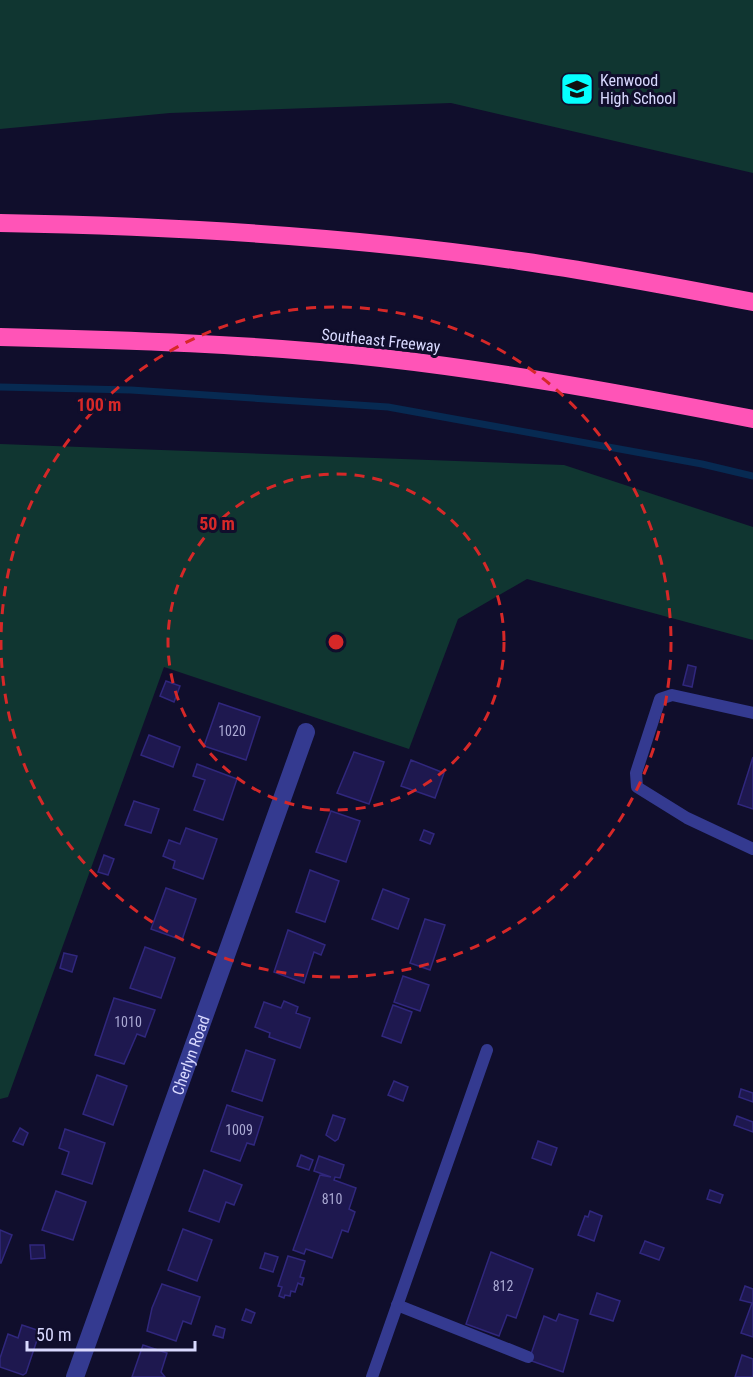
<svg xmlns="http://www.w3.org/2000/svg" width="753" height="1377" viewBox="0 0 753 1377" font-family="'Roboto Condensed',sans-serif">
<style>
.green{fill:#103631}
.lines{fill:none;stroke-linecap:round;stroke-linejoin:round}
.stream{stroke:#072a52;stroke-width:7}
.building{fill:#1e184f;stroke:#30277d;stroke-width:1.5}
.lane{stroke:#343a90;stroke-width:12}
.street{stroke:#343a90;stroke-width:18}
.highway{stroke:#ff54b7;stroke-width:18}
.ring{fill:none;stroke:#d62828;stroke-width:3;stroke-dasharray:10 8}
.labels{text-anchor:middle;stroke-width:6;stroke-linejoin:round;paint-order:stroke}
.number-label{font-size:14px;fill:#aaa9d3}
.poi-label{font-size:16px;fill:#d9d9ff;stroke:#100e2c;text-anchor:start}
.street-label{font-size:16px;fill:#d9d9ff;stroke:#100e2c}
.centre{fill:#d62828;stroke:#100e2c;stroke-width:3}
.ring-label{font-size:18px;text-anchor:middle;font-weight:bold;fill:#d62828;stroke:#100e2c;stroke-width:6;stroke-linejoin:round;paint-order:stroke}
</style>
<rect width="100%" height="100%" fill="#100e2c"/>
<!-- green -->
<g class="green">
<path d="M0 0H753V173L451 103 170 113 0 129Z"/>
<path d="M0 444 564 465 753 527V640L527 579 458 619 409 749 164 667 8 1097 0 1099Z"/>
</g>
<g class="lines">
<!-- stream -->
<path class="stream" d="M0 387 131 390 388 407 702 464 753 476"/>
</g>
<!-- building -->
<g class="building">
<path d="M688 665 696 667 692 687 683 685Z"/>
<path d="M166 681 180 686 174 702 160 696Z"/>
<path d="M219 703 260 717 246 760 204 746Z"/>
<path d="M149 735 180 747 173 767 141 755Z"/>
<path d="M354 752 384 762 369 804 337 793Z"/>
<path d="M753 757V809L738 804Z"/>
<path d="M411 760 444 773 435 798 401 786Z"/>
<path d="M197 764 237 779 223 820 194 810 205 780 193 776Z"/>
<path d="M134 801 159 809 151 833 125 825Z"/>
<path d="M331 811 360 821 346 862 316 852Z"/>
<path d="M186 828 217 839 203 879 173 868 175 861 163 856 169 840 180 844Z"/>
<path d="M424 830 434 834 430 844 420 840Z"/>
<path d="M104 855 114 859 108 875 98 872Z"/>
<path d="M310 870 339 881 325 922 296 912Z"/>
<path d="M166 888 196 899 182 940 151 929Z"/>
<path d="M383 889 409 899 398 929 372 919Z"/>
<path d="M425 919 445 925 430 970 410 963Z"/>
<path d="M288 930 325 945 321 955 314 952 304 983 274 972Z"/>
<path d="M145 947 175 958 161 998 130 988Z"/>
<path d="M64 953 77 956 72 972 60 968Z"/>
<path d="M403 976 429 985 420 1011 394 1002Z"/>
<path d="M114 998 155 1010 145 1037 137 1034 124 1064 95 1055Z"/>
<path d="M284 1001 298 1007 296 1013 310 1018 300 1048 269 1037 270 1033 255 1027 264 1002 281 1008Z"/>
<path d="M393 1005 412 1012 401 1043 382 1036Z"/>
<path d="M246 1050 275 1060 262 1101 232 1091Z"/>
<path d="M97 1075 127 1086 113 1125 83 1114Z"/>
<path d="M394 1081 408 1087 403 1101 388 1095Z"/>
<path d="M741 1089 753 1093V1102L739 1097Z"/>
<path d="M227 1105 263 1117 254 1145 247 1143 240 1161 211 1151Z"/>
<path d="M333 1115 345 1119 338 1139 335 1141 326 1135Z"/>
<path d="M737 1116 753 1122V1132L734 1125Z"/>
<path d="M20 1128 28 1133 23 1145 13 1141Z"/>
<path d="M65 1129 105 1143 92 1184 62 1174 69 1152 59 1148Z"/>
<path d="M538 1141 557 1148 551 1165 532 1158Z"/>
<path d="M301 1155 313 1160 309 1170 297 1166Z"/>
<path d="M319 1156 344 1165 340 1178 335 1177 334 1180 356 1188 349 1209 355 1212 348 1232 342 1230 332 1258 306 1249 304 1254 293 1250 320 1175 331 1177 314 1171Z"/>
<path d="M204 1170 242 1185 234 1205 226 1202 219 1222 189 1211Z"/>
<path d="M710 1190 723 1195 720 1203 707 1199Z"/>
<path d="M56 1191 86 1202 73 1240 42 1230Z"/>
<path d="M590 1211 602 1216 594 1241 578 1235 585 1216 588 1217Z"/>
<path d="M183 1229 212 1240 197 1281 168 1270Z"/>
<path d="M0 1230 12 1235 1 1263H0Z"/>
<path d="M645 1241 664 1248 659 1260 640 1253Z"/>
<path d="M30 1245H44L45 1258 31 1259Z"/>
<path d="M491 1252 533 1269 516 1318 507 1315 499 1336 466 1324Z"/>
<path d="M265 1253 278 1257 273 1272 260 1268Z"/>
<path d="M288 1256 305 1261 300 1277 304 1278 302 1285 298 1283 295 1292 291 1291 290 1296 285 1295 284 1298 279 1296 282 1287 278 1286Z"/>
<path d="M162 1284 200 1297 191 1324 183 1321 176 1341 147 1331 152 1308Z"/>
<path d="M745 1286 753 1289V1337L741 1333 752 1303 740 1300Z"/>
<path d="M597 1293 620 1301 613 1321 590 1314Z"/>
<path d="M246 1309 255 1313 251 1323 242 1320Z"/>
<path d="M559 1314 578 1320 563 1372 529 1360 544 1316 556 1321Z"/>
<path d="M22 1325 40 1331 26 1373 23 1375 0 1367V1358L8 1334 18 1338Z"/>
<path d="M216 1326 225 1329 223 1338 213 1335Z"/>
<path d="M143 1345 167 1353 161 1372 165 1377H132Z"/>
<path d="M742 1355 753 1359V1377H735Z"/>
</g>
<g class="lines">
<!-- lane -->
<g class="lane">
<path d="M753 713 672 695 660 699 636 773 637 787 687 818 753 849"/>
<path d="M397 1305 528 1357"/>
<path d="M372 1377 487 1050"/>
</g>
<!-- street -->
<path class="street" id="s1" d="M75 1377 306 732"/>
<!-- highway -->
<g class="highway">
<path d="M0 223C174 226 348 236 520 261 598 272 676 287 753 302"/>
<path d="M0 337C127 340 255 344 381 358 506 372 630 395 753 419"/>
</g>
</g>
<!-- distance rings -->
<g class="ring">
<circle cx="336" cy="642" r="168"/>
<circle cx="336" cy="642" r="335"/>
</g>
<!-- icons -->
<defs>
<g id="school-square" transform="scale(1.725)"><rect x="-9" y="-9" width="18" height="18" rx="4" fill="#05ffff" stroke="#100e2c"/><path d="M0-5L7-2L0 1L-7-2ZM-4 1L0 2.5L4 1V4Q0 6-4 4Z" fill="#111"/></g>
</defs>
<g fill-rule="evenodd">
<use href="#school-square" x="577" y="89"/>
</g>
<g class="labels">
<!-- number labels -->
<g class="number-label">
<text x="232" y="736">1020</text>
<text x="128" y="1027">1010</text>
<text x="239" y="1135">1009</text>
<text x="332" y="1204">810</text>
<text x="503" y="1291">812</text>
</g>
<!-- poi labels -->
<g class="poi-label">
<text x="600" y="86">Kenwood<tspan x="600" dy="18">High School</tspan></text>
</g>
<!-- street labels -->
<g class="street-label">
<text transform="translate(381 340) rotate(6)" y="6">Southeast Freeway</text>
<text dy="6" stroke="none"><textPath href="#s1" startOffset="342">Cherlyn Road</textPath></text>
</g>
</g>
<circle cx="336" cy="642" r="9" class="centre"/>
<g class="ring-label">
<text x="99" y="411">100 m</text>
<text x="217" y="530">50 m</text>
</g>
<!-- scale -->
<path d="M27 1341v9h168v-9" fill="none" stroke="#d9d9ff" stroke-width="3"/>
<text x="36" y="1341" font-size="18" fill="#d9d9ff" stroke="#100e2c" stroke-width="4.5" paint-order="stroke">50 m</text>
</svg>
